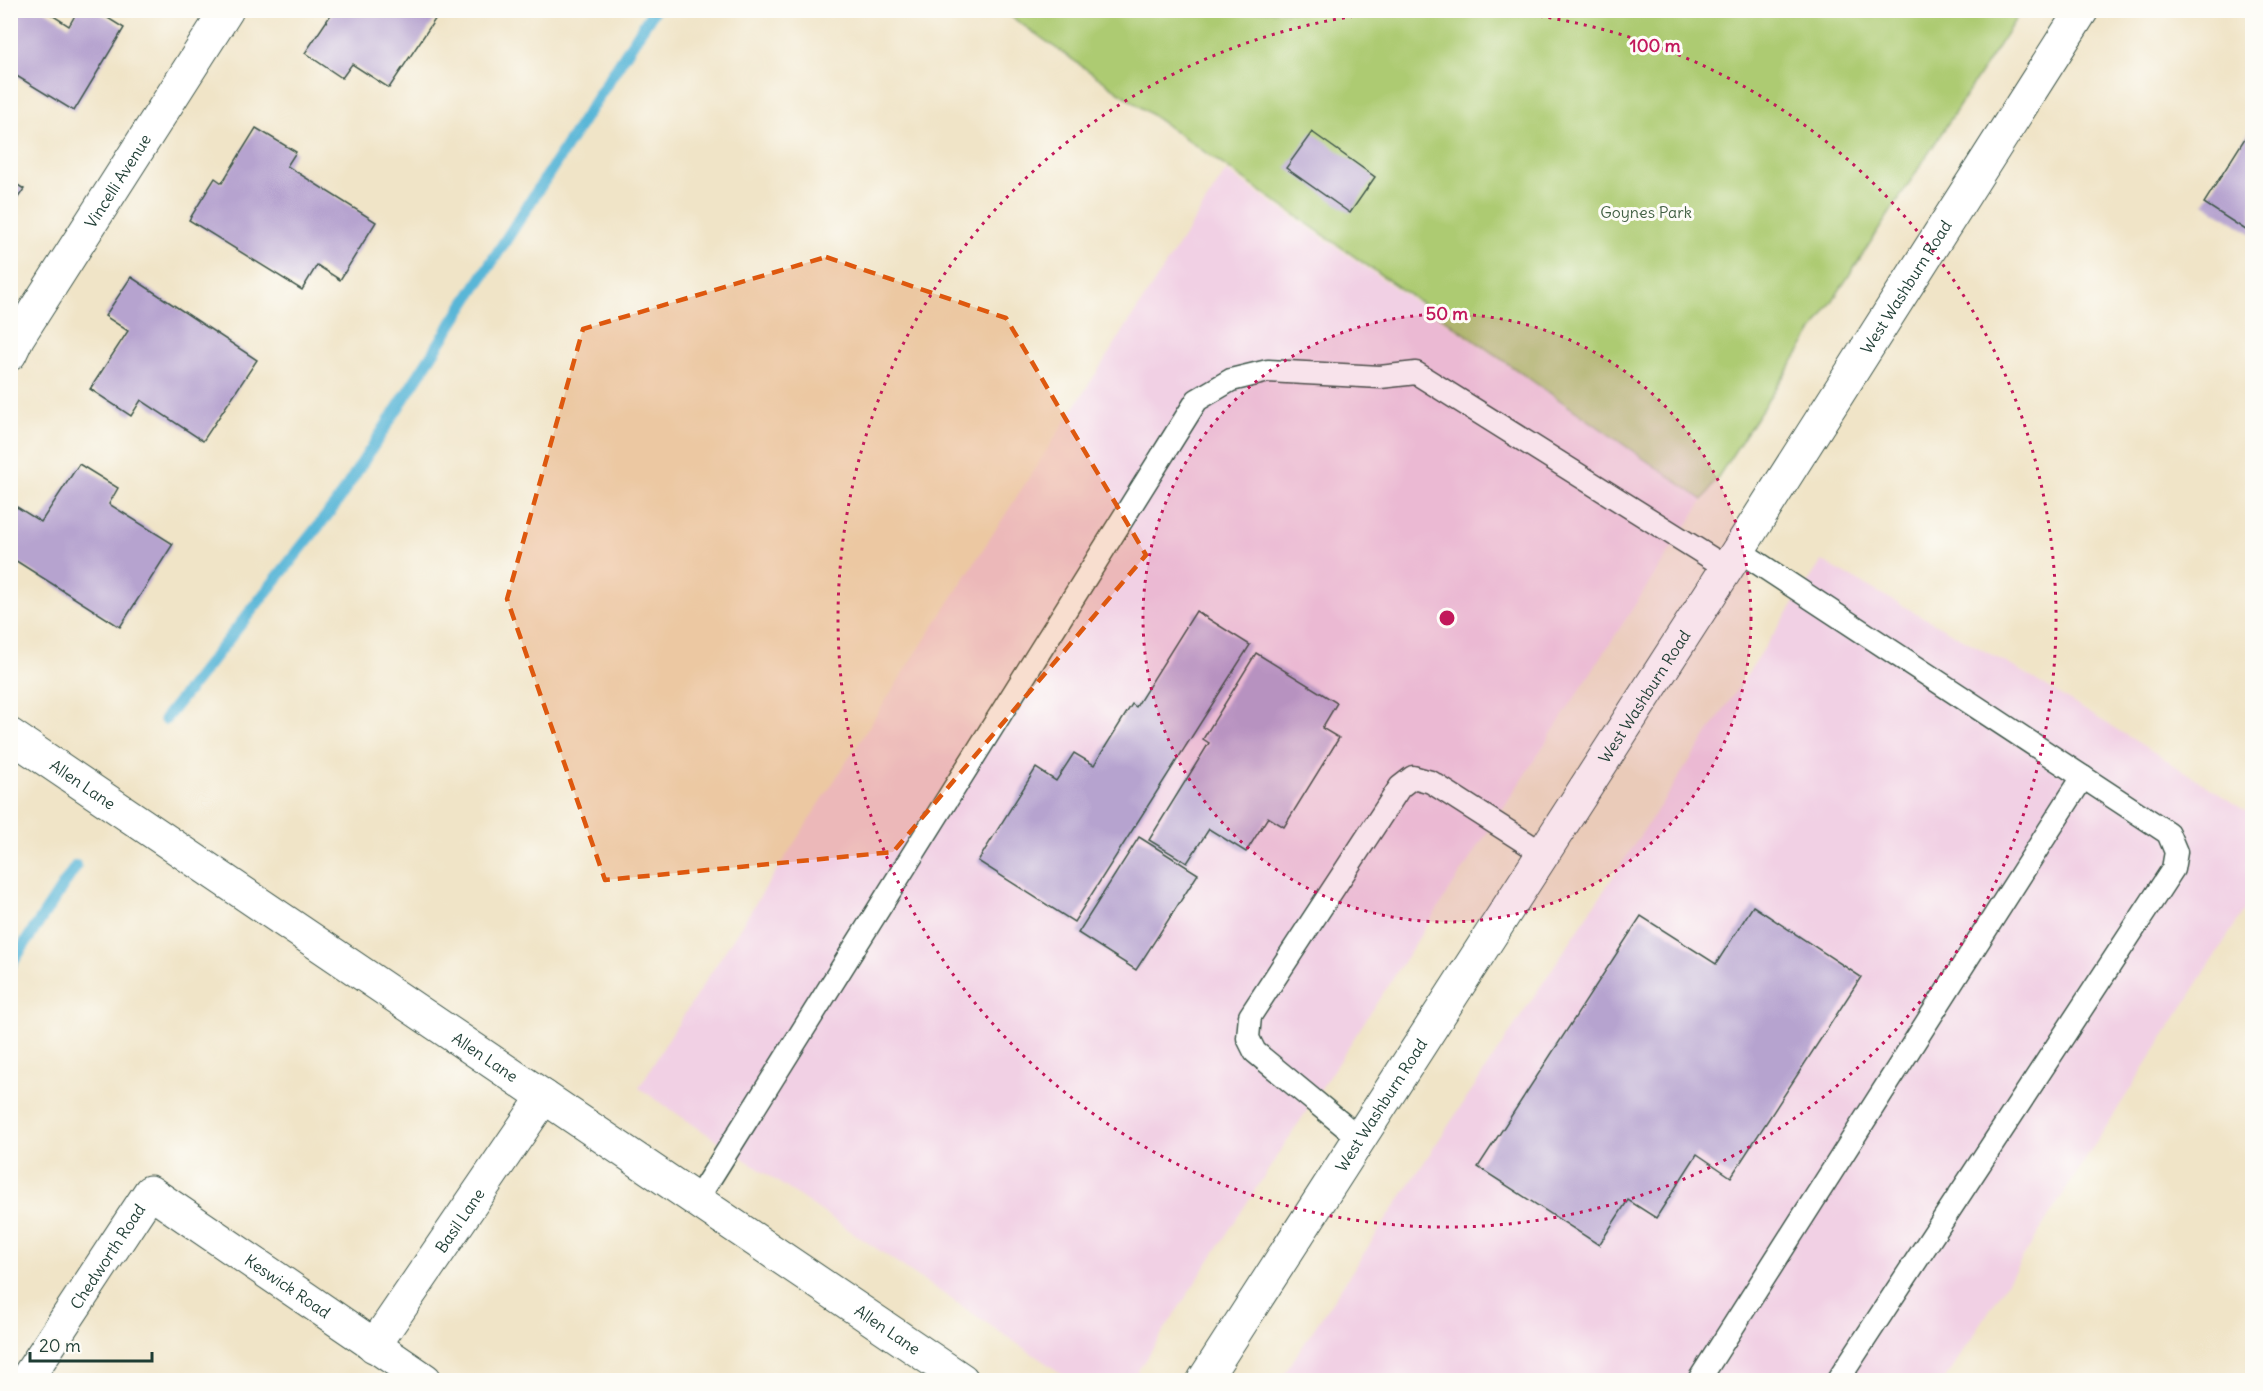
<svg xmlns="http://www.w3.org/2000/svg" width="2263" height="1391" viewBox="0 0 2263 1391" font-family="Delius,sans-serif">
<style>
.built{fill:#f1d0e4}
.green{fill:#adcb72;stroke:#668453;stroke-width:1.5}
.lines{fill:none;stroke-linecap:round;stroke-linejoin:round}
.stream{stroke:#58b6d7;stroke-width:12}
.building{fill:#b6a3cf}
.service-casing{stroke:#3e564a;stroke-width:25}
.minor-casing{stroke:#3e564a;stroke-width:35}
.tertiary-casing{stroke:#3e564a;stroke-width:35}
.secondary-casing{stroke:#3e564a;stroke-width:35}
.service{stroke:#fff;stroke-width:22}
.minor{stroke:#fff;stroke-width:33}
.tertiary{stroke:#fff;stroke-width:33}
.secondary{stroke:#fff;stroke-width:33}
.marked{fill:#de580e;fill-opacity:0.2;stroke:#de580e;stroke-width:4.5;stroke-dasharray:12 8;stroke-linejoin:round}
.ring{fill:none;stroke:#c2185b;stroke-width:3;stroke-dasharray:3 6}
.labels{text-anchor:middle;stroke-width:6;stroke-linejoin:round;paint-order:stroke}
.street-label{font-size:16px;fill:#1f3d34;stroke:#fdfcf7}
.park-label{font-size:16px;fill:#426044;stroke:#fdfcf7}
.centre{fill:#c2185b;stroke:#fdfcf7;stroke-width:3}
.ring-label{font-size:18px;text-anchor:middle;font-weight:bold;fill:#c2185b;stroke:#fdfcf7;stroke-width:6;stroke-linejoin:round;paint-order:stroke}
</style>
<rect width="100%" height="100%" fill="#fdfcf7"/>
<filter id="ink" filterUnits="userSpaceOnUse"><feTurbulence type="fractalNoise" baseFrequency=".0167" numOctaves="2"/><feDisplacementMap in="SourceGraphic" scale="12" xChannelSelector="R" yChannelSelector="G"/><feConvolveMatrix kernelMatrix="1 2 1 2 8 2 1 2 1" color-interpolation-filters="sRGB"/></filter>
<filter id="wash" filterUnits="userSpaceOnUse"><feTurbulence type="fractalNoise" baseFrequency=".008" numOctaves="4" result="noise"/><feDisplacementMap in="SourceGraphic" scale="24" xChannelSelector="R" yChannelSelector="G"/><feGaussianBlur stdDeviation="1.35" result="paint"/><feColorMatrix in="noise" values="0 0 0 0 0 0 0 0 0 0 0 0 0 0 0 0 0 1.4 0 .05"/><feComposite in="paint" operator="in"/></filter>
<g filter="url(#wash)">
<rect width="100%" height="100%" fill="#f0e4c7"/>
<!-- built -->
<g class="built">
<path d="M1226 171 1703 500 1132 1380H1071L639 1088 669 1038Z"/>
<path d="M1822 561 2019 670 2157 754 2252 815V898L1945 1380H1280Z"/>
</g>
<!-- green -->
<path class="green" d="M1003 11H2021L1703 500Z"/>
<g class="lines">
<!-- stream -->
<g class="stream">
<path d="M165 719 335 505 654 10"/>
<path d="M10 966 76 866"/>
</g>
</g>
<g id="blocks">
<!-- building -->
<g class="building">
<path d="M10 10H44L69 26 78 10H95L124 28 74 111 10 72Z"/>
<path d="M334 10H439L440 12 389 88 352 64 342 78 305 53Z"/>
<path d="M2252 127V234L2204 203Z"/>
<path d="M256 128 296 152 287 166 376 222 340 280 317 265 302 290 189 220 215 178 222 183Z"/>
<path d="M1312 132 1375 177 1350 213 1286 168Z"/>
<path d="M10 180 24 189 10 209Z"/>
<path d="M131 277 257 360 203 441 141 400 131 416 90 389 128 331 105 316Z"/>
<path d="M79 464 118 488 109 504 173 544 120 627 10 557V516L17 507 41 522Z"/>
<path d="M1196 611 1250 645 1074 922 978 861 1036 768 1056 781 1074 753 1094 765 1132 704 1136 707Z"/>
<path d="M1256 653 1337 703 1322 728 1339 738 1284 827 1268 817 1246 852 1209 829 1187 863 1149 840 1209 743 1203 739Z"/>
<path d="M1139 837 1198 874 1136 970 1078 933Z"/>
<path d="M1753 906 1861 977 1731 1177 1697 1154 1656 1218 1628 1200 1599 1245 1478 1167 1641 916 1716 964Z"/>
</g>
</g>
</g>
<g filter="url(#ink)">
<use href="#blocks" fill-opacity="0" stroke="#3e564a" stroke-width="1.5"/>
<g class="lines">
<!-- service casing -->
<g class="service-casing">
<g id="service">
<path d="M1738 550 2168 833 2176 852 2173 869 1838 1380"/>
<path d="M1359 1138 1255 1052 1248 1038 1250 1016 1400 787 1413 777 1431 782 1542 853"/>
<path d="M696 1201 1197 400 1231 380 1268 371 1380 377 1416 373 1727 568"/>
<path d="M1699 1380 2083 777"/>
</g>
</g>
<!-- minor casing -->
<g class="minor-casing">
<g id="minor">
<path id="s1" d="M10 354 18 337 227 10"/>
<path id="s2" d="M374 1346 544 1097"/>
<path id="s3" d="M26 1380 150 1192 425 1380"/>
</g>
</g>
<!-- tertiary casing -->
<g class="tertiary-casing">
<g id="tertiary">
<path id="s4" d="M1204 1380 1727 568 2082 10"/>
</g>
</g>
<!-- secondary casing -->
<g class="secondary-casing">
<g id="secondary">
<path id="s5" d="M10 735 962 1380"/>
</g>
</g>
<!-- service -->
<use href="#service" class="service"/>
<!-- minor -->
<use href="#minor" class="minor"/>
<!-- tertiary -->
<use href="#tertiary" class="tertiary"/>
<!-- secondary -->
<use href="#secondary" class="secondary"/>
</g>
</g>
<!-- marked area -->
<path class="marked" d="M826 257 1006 318 1146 555 893 852 605 880 507 599 583 329Z"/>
<!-- distance rings -->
<circle cx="1447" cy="618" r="304" fill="#c2185b" fill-opacity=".12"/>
<g class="ring">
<circle cx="1447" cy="618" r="304"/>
<path d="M1495 11A609 609 0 1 1 1399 11"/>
</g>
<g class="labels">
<!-- street labels -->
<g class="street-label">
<text dy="6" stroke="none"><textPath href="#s1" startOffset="204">Vincelli Avenue</textPath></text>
<text dy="6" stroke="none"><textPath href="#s4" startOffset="1299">West Washburn Road</textPath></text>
<text dy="6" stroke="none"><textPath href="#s4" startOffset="813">West Washburn Road</textPath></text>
<text dy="6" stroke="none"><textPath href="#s5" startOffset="88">Allen Lane</textPath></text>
<text dy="6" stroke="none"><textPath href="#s5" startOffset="574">Allen Lane</textPath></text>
<text dy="6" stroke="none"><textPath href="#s4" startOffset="327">West Washburn Road</textPath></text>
<text dy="6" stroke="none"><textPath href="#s2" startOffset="152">Basil Lane</textPath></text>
<text dy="6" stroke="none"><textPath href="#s3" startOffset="148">Chedworth Road</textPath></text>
<text dy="6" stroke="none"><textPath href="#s3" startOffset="392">Keswick Road</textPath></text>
<text dy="6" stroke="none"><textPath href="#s5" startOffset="1060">Allen Lane</textPath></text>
</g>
<!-- park labels -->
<g class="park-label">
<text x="1646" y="218">Goynes Park</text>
</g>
</g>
<circle cx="1447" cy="618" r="9" class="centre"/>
<g class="ring-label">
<text x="1655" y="52">100 m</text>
<text x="1447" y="320">50 m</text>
</g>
<!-- margin -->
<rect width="2263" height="1391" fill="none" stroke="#fdfcf7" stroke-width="36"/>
<!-- scale -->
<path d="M30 1352v9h122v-9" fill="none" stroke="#1f3d34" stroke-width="3"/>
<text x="39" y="1352" font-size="18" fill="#1f3d34" stroke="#fdfcf7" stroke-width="4.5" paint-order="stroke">20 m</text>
</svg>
